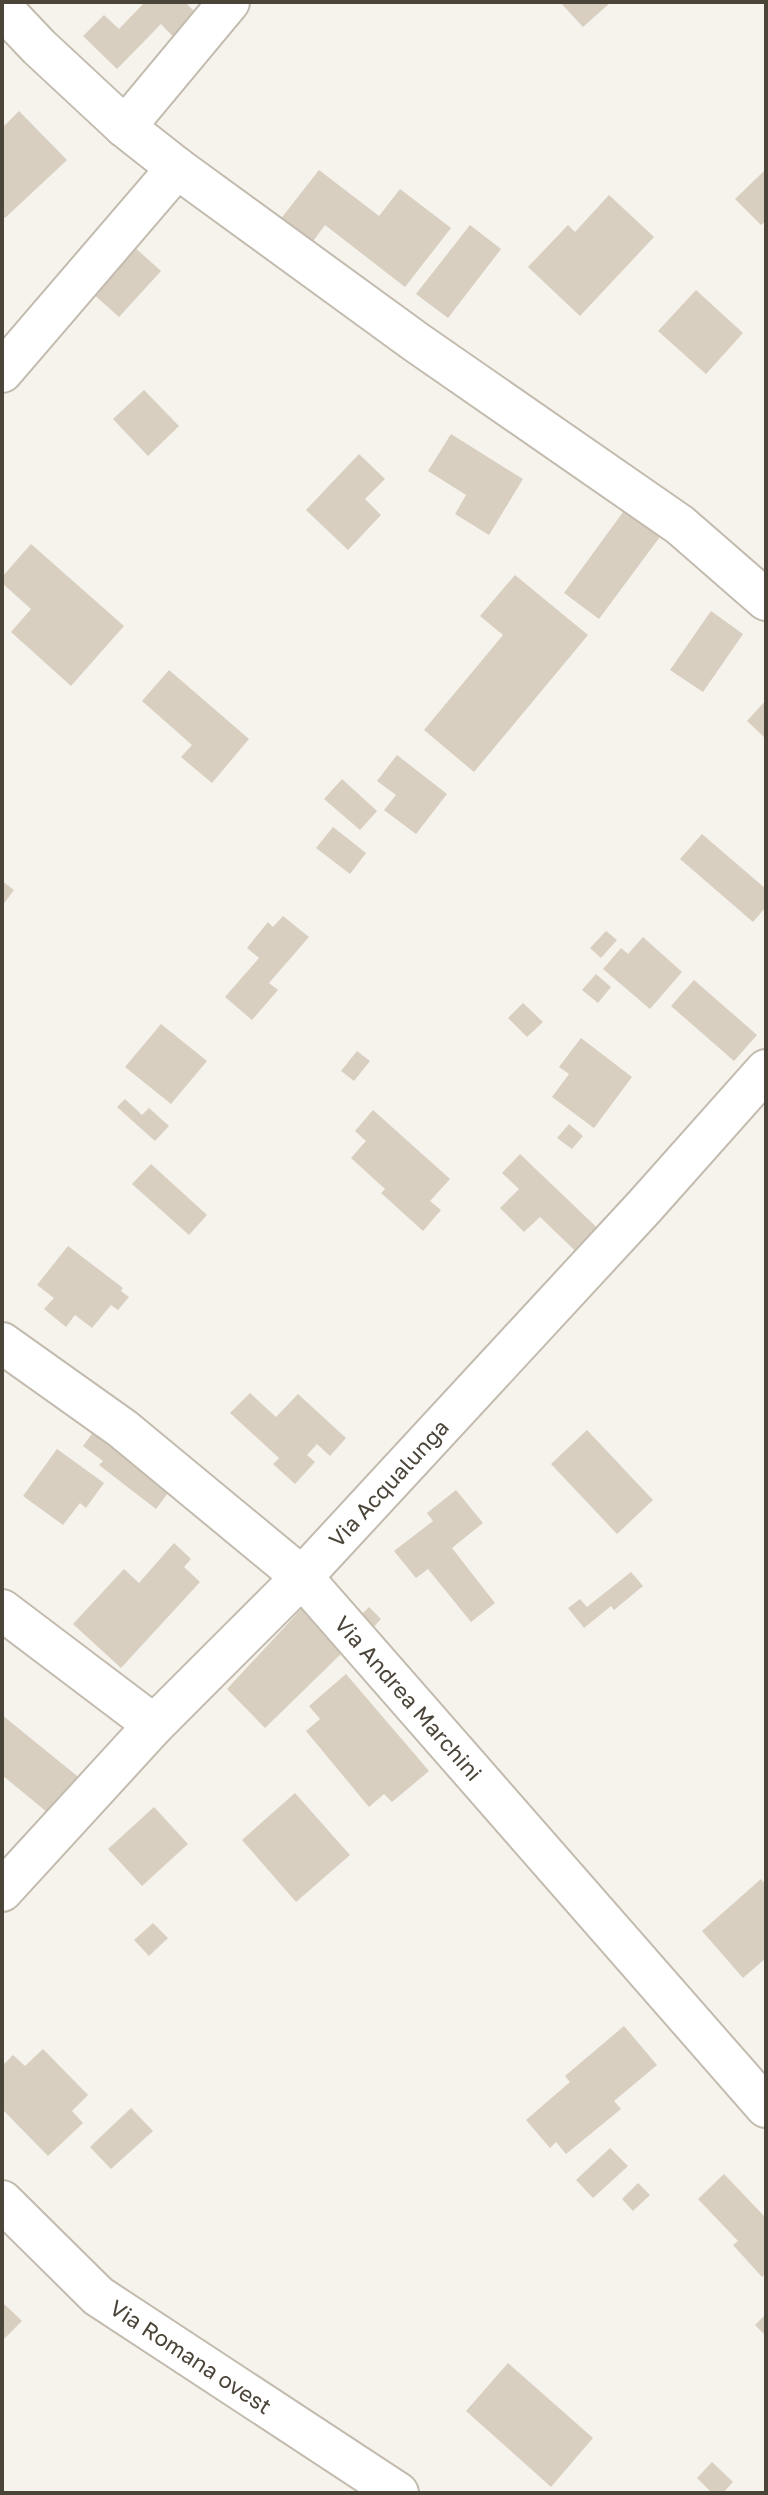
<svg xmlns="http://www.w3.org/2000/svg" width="768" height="2495" viewBox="0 0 768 2495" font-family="'Golos Text',sans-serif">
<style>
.building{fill:#d8cfc1}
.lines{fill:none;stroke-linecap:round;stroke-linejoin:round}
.minor-casing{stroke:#c2bbae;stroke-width:44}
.minor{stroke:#fff;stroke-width:40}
.labels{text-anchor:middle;stroke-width:6;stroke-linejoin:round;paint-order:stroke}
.street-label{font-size:22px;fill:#4b4439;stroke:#fff}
</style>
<rect width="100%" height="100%" fill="#f6f3ec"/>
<!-- building -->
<g class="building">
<path d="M145 2H185L204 21 181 45 161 24 117 69 83 36 104 15 119 29Z"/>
<path d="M560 2H611L583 27Z"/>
<path d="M19 111 67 160 5 218 2 215V128Z"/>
<path d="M766 169V221L761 225 735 199Z"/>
<path d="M319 170 379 216 400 189 451 228 405 287 325 225 308 248 276 225Z"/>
<path d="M609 195 654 237 580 316 528 267 568 225 575 232Z"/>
<path d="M470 225 501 249 448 318 416 294Z"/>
<path d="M132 245 161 271 119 317 91 292Z"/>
<path d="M696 290 743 333 706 374 658 331Z"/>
<path d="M144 390 179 426 148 456 113 419Z"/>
<path d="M451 434 523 479 489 535 455 514 466 495 428 471Z"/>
<path d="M359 454 385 479 365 499 381 515 348 550 306 510Z"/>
<path d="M626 508 662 534 599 619 564 593Z"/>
<path d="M31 544 124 626 71 686 11 632 31 609 2 583V577Z"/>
<path d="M515 575 588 635 474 772 424 730 503 635 480 616Z"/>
<path d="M711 611 743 634 703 692 670 670Z"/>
<path d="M169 670 249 739 212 783 181 757 192 745 142 701Z"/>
<path d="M766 700V739L747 721Z"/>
<path d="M397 755 447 794 416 834 384 810 396 795 377 781Z"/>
<path d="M342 779 377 811 360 830 324 799Z"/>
<path d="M333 827 366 853 350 874 316 848Z"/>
<path d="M702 834 766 889V907L753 922 680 859Z"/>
<path d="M2 881 14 890 2 906Z"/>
<path d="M283 916 309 937 269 983 278 990 252 1020 225 997 259 958 247 948 268 922 273 927Z"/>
<path d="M606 931 617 940 601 958 590 948Z"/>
<path d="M643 937 682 972 650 1009 603 969 621 948 628 954Z"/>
<path d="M596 974 611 987 598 1003 582 990Z"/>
<path d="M694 980 757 1035 734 1061 671 1006Z"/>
<path d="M523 1003 543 1022 527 1037 508 1018Z"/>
<path d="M161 1024 207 1061 171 1104 125 1067Z"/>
<path d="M581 1038 632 1077 594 1128 552 1097 569 1074 559 1067Z"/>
<path d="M357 1051 370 1061 354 1081 341 1071Z"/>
<path d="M125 1099 142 1115 149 1108 169 1126 155 1141 117 1107Z"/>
<path d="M373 1110 450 1179 430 1201 441 1210 423 1231 381 1193 385 1189 351 1158 366 1141 355 1131Z"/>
<path d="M569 1124 583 1136 572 1149 557 1138Z"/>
<path d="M520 1154 611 1241 589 1264 540 1217 524 1232 500 1208 519 1189 502 1173Z"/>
<path d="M151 1164 207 1215 189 1235 132 1184Z"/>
<path d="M68 1246 123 1288 121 1291 129 1297 118 1310 111 1305 92 1328 75 1315 66 1327 44 1309 54 1298 37 1285Z"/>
<path d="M250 1393 276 1417 298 1394 346 1438 330 1456 317 1444 307 1455 315 1462 295 1484 273 1464 279 1458 230 1413Z"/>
<path d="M97 1427 174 1485 156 1509 99 1465 103 1461 83 1446Z"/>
<path d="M587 1430 653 1500 617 1534 551 1464Z"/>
<path d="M57 1449 104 1483 86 1508 80 1503 63 1525 23 1496Z"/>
<path d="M456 1490 483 1523 452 1548 495 1603 471 1622 428 1569 416 1578 394 1551 433 1521 427 1513Z"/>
<path d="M174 1543 191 1559 184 1567 200 1582 121 1668 73 1624 124 1569 139 1583Z"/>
<path d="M631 1572 643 1586 614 1610 611 1606 584 1628 568 1608 580 1599 587 1607Z"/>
<path d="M305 1605 345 1650 265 1728 227 1689Z"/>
<path d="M369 1607 381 1619 370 1631 357 1619Z"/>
<path d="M346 1674 429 1771 392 1802 384 1794 369 1807 306 1731 320 1719 309 1706Z"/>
<path d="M2 1715 87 1784 59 1822 2 1775Z"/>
<path d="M295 1793 350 1855 296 1902 242 1840Z"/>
<path d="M154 1807 188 1844 142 1886 108 1849Z"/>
<path d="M761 1879 766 1885V1958L743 1978 702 1931Z"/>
<path d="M153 1923 168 1938 149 1956 134 1940Z"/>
<path d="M624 2026 657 2065 614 2101 621 2109 566 2154 556 2142 550 2148 526 2120 570 2082 565 2076Z"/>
<path d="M43 2049 88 2095 72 2111 83 2123 48 2156 2 2109V2066L13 2055 25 2066Z"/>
<path d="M131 2108 153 2131 111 2169 90 2147Z"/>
<path d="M610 2148 628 2166 593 2198 576 2180Z"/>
<path d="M724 2174 764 2216 766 2214V2273L762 2277 733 2245 738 2241 698 2199Z"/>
<path d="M638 2183 650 2195 633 2211 622 2199Z"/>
<path d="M2 2302 22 2321 2 2341Z"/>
<path d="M766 2314V2336L755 2325Z"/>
<path d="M508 2363 593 2438 551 2487 466 2411Z"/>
<path d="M712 2462 733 2482 723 2493H712L697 2478Z"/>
</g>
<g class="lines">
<!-- minor casing -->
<g class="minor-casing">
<g id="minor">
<path d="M2 8 39 47 125 127 177 168 416 342 680 525 766 600"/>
<path d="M125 127 229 2"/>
<path d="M2 372 177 168"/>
<path id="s1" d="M2 1343 123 1429 302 1577 766 2107"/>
<path d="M2 1610 154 1725"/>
<path id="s2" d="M2 1891 154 1725 302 1577 645 1206 766 1070"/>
<path id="s3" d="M2 2201 98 2296 398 2493"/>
</g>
</g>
<!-- minor -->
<use href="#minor" class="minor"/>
</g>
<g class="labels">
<!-- street labels -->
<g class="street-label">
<text dy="8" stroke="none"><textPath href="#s2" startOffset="562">Via Acqualunga</textPath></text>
<text dy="8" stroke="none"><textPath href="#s1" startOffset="542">Via Andrea Marchini</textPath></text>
<text dy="8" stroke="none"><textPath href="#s3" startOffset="246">Via Romana ovest</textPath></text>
</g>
</g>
<!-- border -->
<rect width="768" height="2495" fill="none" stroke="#4b4439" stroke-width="8"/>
</svg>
